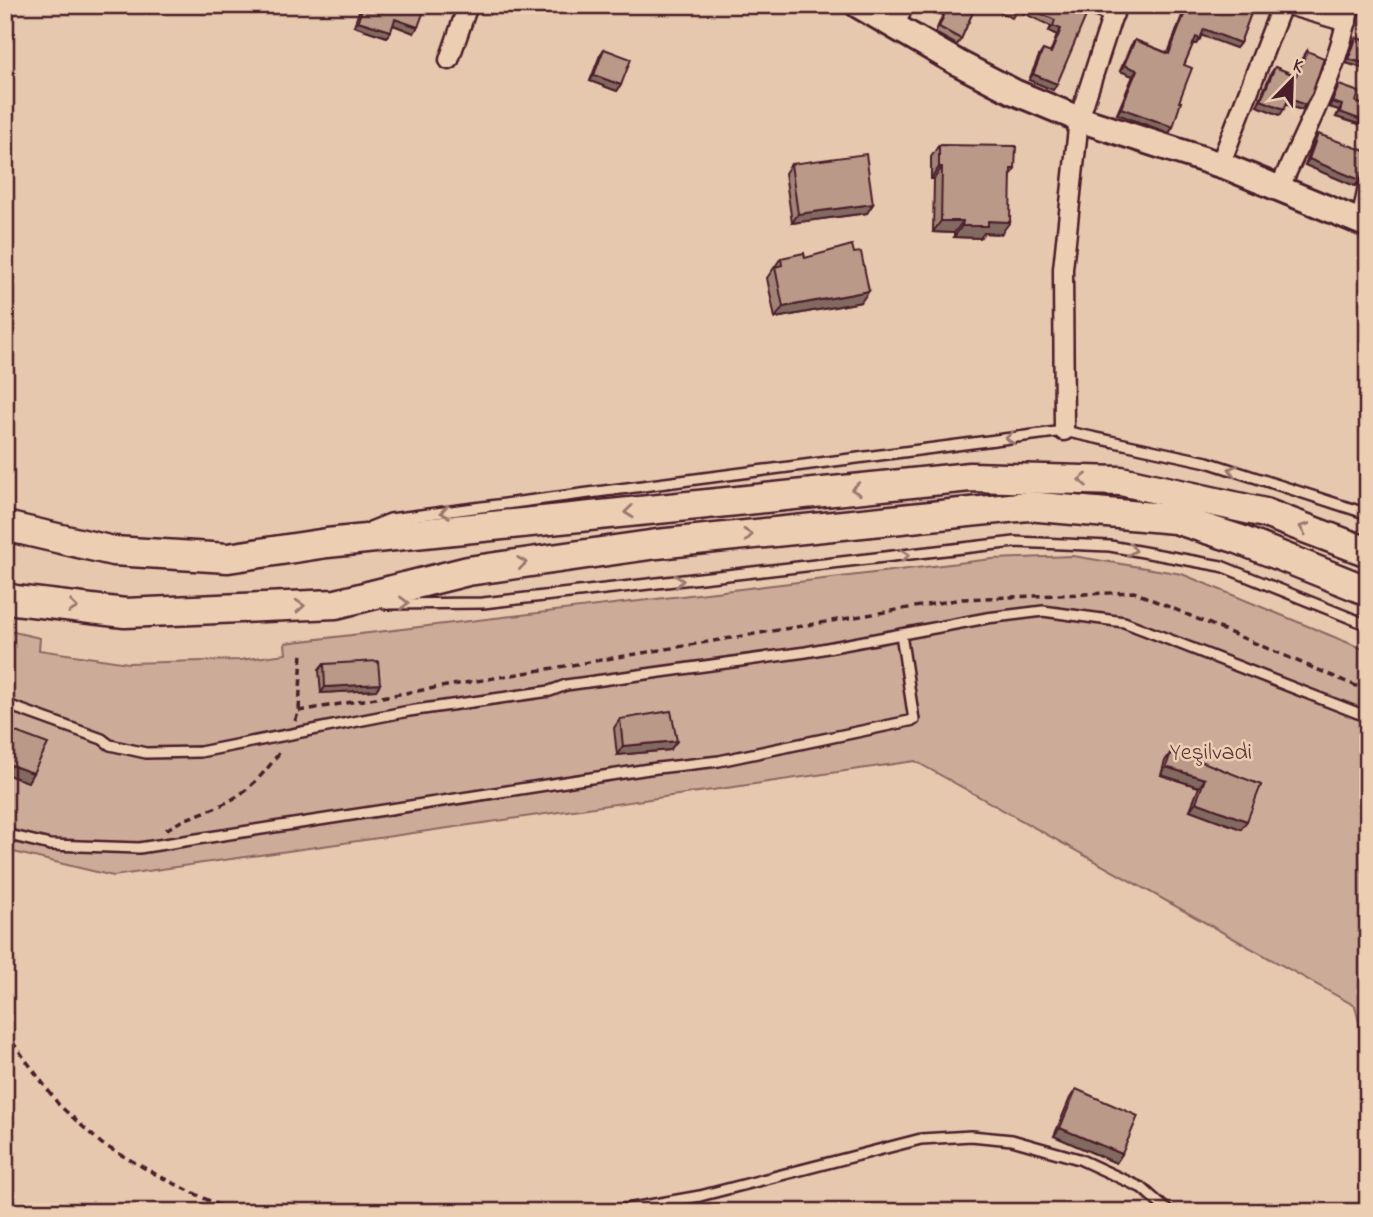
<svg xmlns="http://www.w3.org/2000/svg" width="1373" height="1217" viewBox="0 0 1373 1217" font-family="'Indie Flower',sans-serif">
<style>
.green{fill:#ccac98;stroke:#8b6662;stroke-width:2}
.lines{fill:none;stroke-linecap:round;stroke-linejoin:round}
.lane-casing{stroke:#4a1f2b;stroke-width:14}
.street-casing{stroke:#4a1f2b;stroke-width:23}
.secondary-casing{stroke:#4a1f2b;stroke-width:30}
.primary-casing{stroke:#4a1f2b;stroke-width:33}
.path{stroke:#4a1f2b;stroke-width:3.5;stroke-dasharray:7 5;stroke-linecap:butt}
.lane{stroke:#eccfb3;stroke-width:9}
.street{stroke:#eccfb3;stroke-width:18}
.secondary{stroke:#eccfb3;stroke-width:24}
.primary{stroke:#eccfb3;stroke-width:28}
.wall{fill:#a18476;stroke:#4a1f2b;stroke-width:2}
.shaded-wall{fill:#836b60;stroke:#4a1f2b;stroke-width:2}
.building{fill:#bb9989;stroke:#4a1f2b;stroke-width:2}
.oneway{stroke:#9b776f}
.labels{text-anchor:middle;stroke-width:5;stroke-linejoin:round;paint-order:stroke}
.park-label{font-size:24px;fill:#5e343b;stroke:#eccfb3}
</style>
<rect width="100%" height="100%" fill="#e6c8ae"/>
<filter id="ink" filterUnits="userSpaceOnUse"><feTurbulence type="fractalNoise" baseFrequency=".0143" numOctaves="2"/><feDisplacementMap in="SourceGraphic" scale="14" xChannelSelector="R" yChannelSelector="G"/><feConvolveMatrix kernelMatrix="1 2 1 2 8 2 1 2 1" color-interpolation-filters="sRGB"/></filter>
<g filter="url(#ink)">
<!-- green -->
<path class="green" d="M1073 556 1182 574 1368 651V1058L1355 1006 915 761 113 876 5 850V630L40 638 39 650 128 663 240 660 286 654 285 643 992 559Z"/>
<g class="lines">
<!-- lane casing -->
<g class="lane-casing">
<g id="lane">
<path d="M370 527 390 519 1064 431 1207 462 1368 514"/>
<path d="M386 604 483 603 1015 542 1110 546 1221 566 1368 625"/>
<path d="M5 704 102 739 110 745 146 753 200 752 409 711 550 691 566 685 806 652 987 618 1043 611 1124 622 1368 717"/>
<path d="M5 834 50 845 139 848 649 769 719 761 914 720 901 634"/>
<path d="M610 1212 700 1196 921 1139 971 1136 1012 1140 1079 1159 1142 1188 1169 1212"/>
</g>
</g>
<!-- street casing -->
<g class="street-casing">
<g id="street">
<path d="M1093 5 1114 14"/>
<path d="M1288 5 1347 22"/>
<path d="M894 27 904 5"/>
<path d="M449 60 468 5"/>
<path d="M1220 165 1282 5"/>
<path d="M1280 187C1306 129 1339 68 1350 5"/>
<path d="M1361 222 1368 187"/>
<path d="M1064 431 1063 269 1079 119 1116 5"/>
</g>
</g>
<!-- secondary casing -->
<g class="secondary-casing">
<path id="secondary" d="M858 5 958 63 1014 92 1079 119 1227 167 1368 225"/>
</g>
<!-- primary casing -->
<g class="primary-casing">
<g id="primary">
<path d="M5 526 113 551 228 558 327 543 970 477 1121 481 1265 513 1368 552"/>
<path d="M5 597 15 600 125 613 336 604 468 571 657 544 1028 506 1175 519 1238 539 1368 591"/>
</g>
</g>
<!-- path -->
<g class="path">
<path d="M299 711 962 599 1134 592 1368 691"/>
<path d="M295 721 299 711 302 651"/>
<path d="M166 830C186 816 211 812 231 800 251 789 269 768 281 750"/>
<path d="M5 1032 59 1105 102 1144 157 1175 224 1208 241 1212"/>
</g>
<!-- lane -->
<use href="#lane" class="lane"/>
<!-- street -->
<use href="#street" class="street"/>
<!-- secondary -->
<use href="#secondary" class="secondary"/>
<!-- primary -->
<use href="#primary" class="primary"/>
</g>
<!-- wall -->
<g class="wall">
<path d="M361 5H416L414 33 393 25 387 37 354 26Z"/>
<path d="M933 5H976L961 39 957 45 935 33 944 12 932 7Z"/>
<path d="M986 5H1085L1053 90 1029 80 1039 56 1043 50 1050 53 1057 35 1049 31 1051 26 1017 10 1012 18Z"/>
<path d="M1172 5H1254L1240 43 1236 48 1202 35 1196 44 1193 43 1184 65 1179 102 1173 127 1169 133 1117 114 1133 76 1120 71 1131 45 1135 40 1168 53 1184 10Z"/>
<path d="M1356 38 1366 69 1346 63 1353 42Z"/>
<path d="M604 49 621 85 617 91 590 81 600 55Z"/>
<path d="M1307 51 1305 105 1301 110 1286 104 1280 115 1257 106 1271 73 1275 67 1295 75 1303 57Z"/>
<path d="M1339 85 1356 102 1362 120 1359 124 1336 117 1339 110 1329 107 1336 90Z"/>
<path d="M1318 134 1360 180 1355 186 1305 165 1314 140Z"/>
<path d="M939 145 1015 169 1011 176 1001 234 984 233 980 238 954 237V233L933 232 934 179H931V157Z"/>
<path d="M791 164 873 204 867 213 792 223 785 173Z"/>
<path d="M854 253 861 302 775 318 767 278 781 258H805Z"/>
<path d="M324 664 380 684 376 690 321 693 319 670Z"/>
<path d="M620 719 677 741 670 750 617 755 614 728Z"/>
<path d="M1171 752 1261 785 1241 829 1190 810 1199 787 1161 775 1165 761Z"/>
<path d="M1076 1089 1122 1154 1116 1163 1054 1136 1070 1098Z"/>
</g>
<!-- shaded-wall -->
<g class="shaded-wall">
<path d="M934 5H946L948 6 944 12 932 7Z"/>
<path d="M1172 5H1187L1184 10Z"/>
<path d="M1364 6H1368V12L1360 11Z"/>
<path d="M395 19 418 27 414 33 391 24Z"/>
<path d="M358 21 391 31 387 37 354 26Z"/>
<path d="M1053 26 1061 29 1057 35 1049 31Z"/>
<path d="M1204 29 1240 43 1236 48 1200 35Z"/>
<path d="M1196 37 1200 39 1196 44 1192 43Z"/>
<path d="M1349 59 1368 64V66L1366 69 1346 63Z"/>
<path d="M1124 65 1137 70 1133 76 1120 71Z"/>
<path d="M1033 74 1057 84 1053 90 1029 80Z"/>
<path d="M594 75 621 85 617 91 590 81Z"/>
<path d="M1289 98 1305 105 1301 110 1285 104Z"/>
<path d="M1261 100 1284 109 1280 115 1257 106Z"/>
<path d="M1332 102 1342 105 1339 110 1329 107Z"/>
<path d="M1121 108 1173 127 1169 133 1117 114Z"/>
<path d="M1340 112 1362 120 1359 124 1336 117Z"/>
<path d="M1309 159 1360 180 1355 186 1305 165Z"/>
<path d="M939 167H942L934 179H931Z"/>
<path d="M873 204 867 213 792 223 798 214Z"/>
<path d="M941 221H963L954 233 933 232Z"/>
<path d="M988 221 1010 222 1001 234 984 233 980 238 954 237 962 226Z"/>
<path d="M869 291 861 302 775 318 783 307Z"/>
<path d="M380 684 376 690 321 693 325 687Z"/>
<path d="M677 741 670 750 617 755 623 746Z"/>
<path d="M5 763 33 773 28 782 5 774Z"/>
<path d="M1166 767 1205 779 1199 787 1161 775Z"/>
<path d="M1196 802 1247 821 1241 829 1190 810Z"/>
<path d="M1060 1128 1122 1154 1116 1163 1054 1136Z"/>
</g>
<!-- building -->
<g class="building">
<path d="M363 5H416L425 8 418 27 395 19 391 31 358 21Z"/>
<path d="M946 5H976L961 39 939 27 948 6Z"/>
<path d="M1001 5H1019L1016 12Z"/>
<path d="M1023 5H1085L1084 8 1089 9 1057 84 1033 74 1043 50 1051 53 1061 29 1053 26 1055 20Z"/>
<path d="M1188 5H1254L1240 43 1204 29 1200 39 1196 37 1184 65 1192 68 1179 102H1181L1173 127 1121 108 1137 70 1124 65 1135 40 1169 54Z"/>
<path d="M1356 38 1368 41V64L1349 59Z"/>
<path d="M604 49 631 59 621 85 594 75Z"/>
<path d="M1307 51 1324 58 1312 94 1305 105 1289 98 1284 109 1261 100 1275 67 1296 76Z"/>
<path d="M1339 85 1359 92 1356 102 1367 106 1362 120 1340 112 1342 105 1332 102Z"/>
<path d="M1318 134 1368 152V159L1360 180 1309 159Z"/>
<path d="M939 145 1016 146 1015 169H1011L1010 222 988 221V226H962L963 221H941L942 167H939Z"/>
<path d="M866 154 873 204 798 214 791 164Z"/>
<path d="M852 245 854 253 861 252 869 291 783 307 775 267 782 265 781 258 804 253 805 258Z"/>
<path d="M378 661 380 684 325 687 324 664Z"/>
<path d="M671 711 677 741 623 746 620 719Z"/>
<path d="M5 728 48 744 33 773 5 763Z"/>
<path d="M1171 752 1198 760 1261 785 1247 821 1196 802 1205 779 1166 767Z"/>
<path d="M1076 1089 1138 1116 1122 1154 1060 1128Z"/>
</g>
<!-- one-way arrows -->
<defs><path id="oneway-chevron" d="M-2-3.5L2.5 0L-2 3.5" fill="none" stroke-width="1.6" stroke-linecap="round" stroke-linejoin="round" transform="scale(1.75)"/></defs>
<g class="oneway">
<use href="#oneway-chevron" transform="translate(1010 438) rotate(173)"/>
<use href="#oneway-chevron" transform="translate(1233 470) rotate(-162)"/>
<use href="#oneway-chevron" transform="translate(1083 480) rotate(-179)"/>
<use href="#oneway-chevron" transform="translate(856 489) rotate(174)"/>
<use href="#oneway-chevron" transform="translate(445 512) rotate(173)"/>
<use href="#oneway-chevron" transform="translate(629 512) rotate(174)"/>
<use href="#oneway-chevron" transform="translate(1304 528) rotate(-159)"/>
<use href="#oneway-chevron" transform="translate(748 535) rotate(-6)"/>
<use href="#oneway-chevron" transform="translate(1132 550) rotate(11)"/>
<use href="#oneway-chevron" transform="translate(905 555) rotate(-7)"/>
<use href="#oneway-chevron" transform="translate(522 563) rotate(-8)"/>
<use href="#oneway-chevron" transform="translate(679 581) rotate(-6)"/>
<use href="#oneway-chevron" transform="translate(404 603) rotate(-1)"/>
<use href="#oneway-chevron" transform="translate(300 606) rotate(-3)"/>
<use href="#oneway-chevron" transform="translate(73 607) rotate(7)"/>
</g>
</g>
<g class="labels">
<!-- park labels -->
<g class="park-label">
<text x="1211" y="759">Yeşilvadi</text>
</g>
</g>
<!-- margin -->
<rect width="1373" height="1217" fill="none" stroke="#eccfb3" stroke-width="28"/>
<rect x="14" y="14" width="1345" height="1189" fill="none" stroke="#4a1f2b" stroke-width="2.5" filter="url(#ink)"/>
<!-- north arrow -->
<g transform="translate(1292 80) rotate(23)" stroke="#eccfb3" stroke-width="5" paint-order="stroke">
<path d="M0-5L12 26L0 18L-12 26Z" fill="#4a1f2b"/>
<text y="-10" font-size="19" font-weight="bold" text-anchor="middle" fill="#4a1f2b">K</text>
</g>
</svg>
